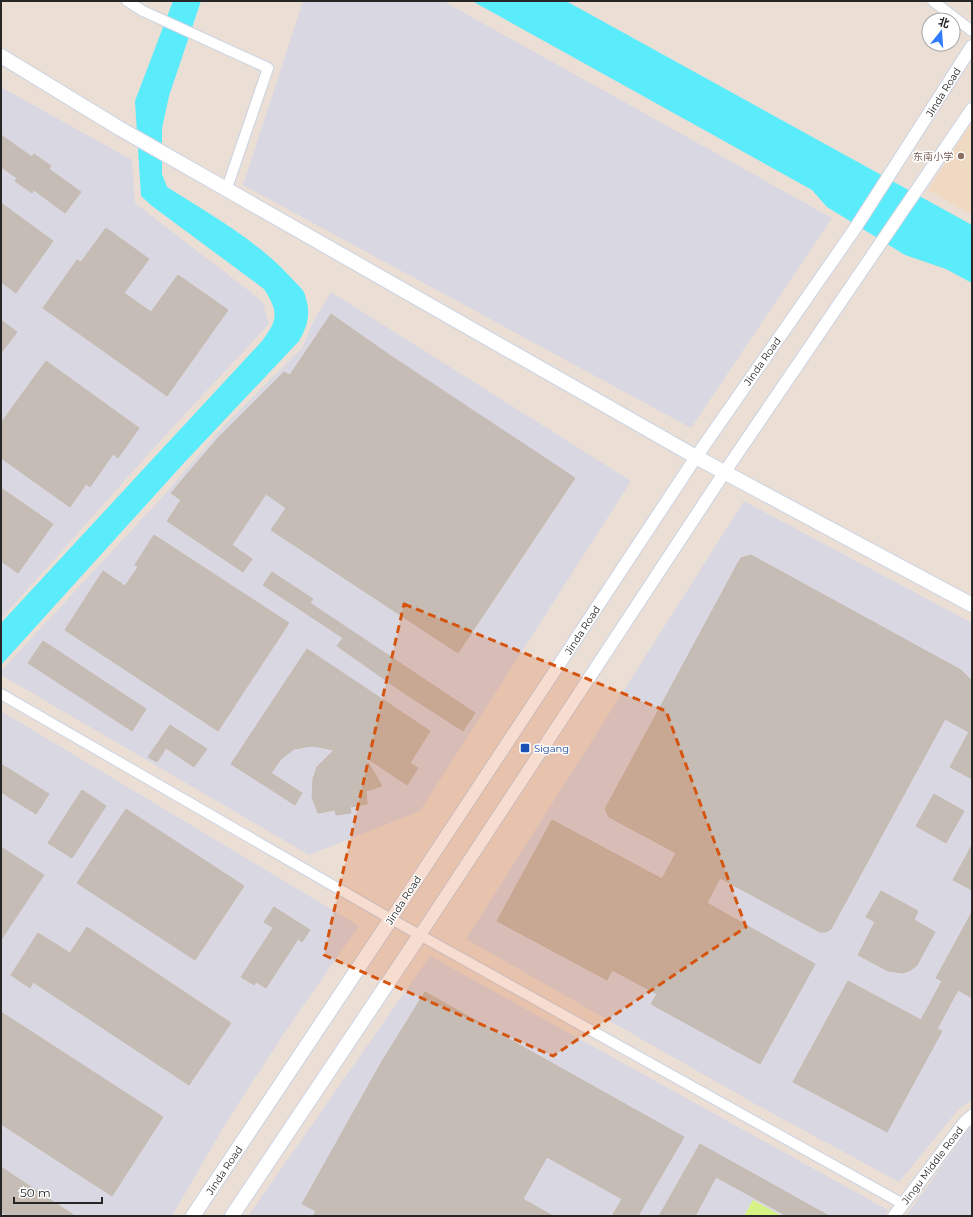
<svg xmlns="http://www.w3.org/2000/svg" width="973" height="1217" viewBox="0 0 973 1217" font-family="Montserrat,'Noto Sans SC',sans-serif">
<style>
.industrial{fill:#d9d8e2}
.education{fill:#f0d9c2}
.pitch{fill:#d7f285}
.water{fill:#5becfb}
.building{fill:#c5bdb5;stroke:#c6bab0}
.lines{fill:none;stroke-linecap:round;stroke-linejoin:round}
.minor-casing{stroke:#cbd3e2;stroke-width:12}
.tertiary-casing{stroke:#cbd3e2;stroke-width:14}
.secondary-casing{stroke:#cbd3e2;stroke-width:16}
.minor{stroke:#fff;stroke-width:10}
.tertiary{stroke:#fff;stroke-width:12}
.secondary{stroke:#fff;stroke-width:14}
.marked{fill:#d5540f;fill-opacity:0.2;stroke:#d5540f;stroke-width:3;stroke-dasharray:8 5;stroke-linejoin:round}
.education-dot{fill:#8d6e63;stroke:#fff;stroke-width:1.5}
.transit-dot{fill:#1a4fb4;stroke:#fff;stroke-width:1.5}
.labels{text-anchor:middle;stroke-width:3;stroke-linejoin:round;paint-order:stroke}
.street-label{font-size:10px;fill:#262626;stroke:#fff}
.education-label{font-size:10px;fill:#785e54;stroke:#fff;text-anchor:end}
.transit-label{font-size:10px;fill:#164399;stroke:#fff;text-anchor:start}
</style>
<rect width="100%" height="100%" fill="#ebded5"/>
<!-- industrial -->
<g class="industrial">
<path d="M303 1H443L832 218 691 428 243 185Z"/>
<path d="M1 87 132 160 135 203 262 301 269 324 171 429 1 619Z"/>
<path d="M331 292 631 481 420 811 309 855 1 675V671L165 494 223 427 302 348 312 324Z"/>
<path d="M744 501 972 623V1100L958 1110 899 1182 757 1105 466 939Z"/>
<path d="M1 711 359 926 285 1032 227 1121 172 1216H1Z"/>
<path d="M430 956 888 1210 884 1216H248Z"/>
<path d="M972 1127V1216H906L967 1131Z"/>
</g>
<!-- education -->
<path class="education" d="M972 122V215L928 190Z"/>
<!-- pitch -->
<path class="pitch" d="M753 1200 782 1216H744Z"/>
<!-- water -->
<g class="water">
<path d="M173 1H201L169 96 162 128V174L167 187C211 215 260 242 294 281 298 285 304 290 305 295 311 313 308 326 299 341L183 464 1 665V623L262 341C278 319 279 313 264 289L152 206 141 196 135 101Z"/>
<path d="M472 1H566L972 225V283L946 269 905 255 827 207 812 190Z"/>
</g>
<!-- building -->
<g class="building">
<path d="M1 135 32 157 34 154 51 166 49 169 81 192 65 213 34 190 32 193 15 181 17 178 1 167Z"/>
<path d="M1 203 53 241 16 293 1 282Z"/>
<path d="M106 228 149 259 124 293 151 312 178 275 228 310 167 396 43 308 77 260 81 262Z"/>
<path d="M331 314 388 354 575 478 458 653 271 530 286 508 266 494 232 545 252 559 243 572 167 521 181 500 171 493 218 438 284 372 290 375Z"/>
<path d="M1 320 17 332 1 353Z"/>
<path d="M46 361 139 428 118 458 113 454 90 487 86 484 70 507 1 458V423Z"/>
<path d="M1 488 53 524 18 573 1 561Z"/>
<path d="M154 535 289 623 218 731 65 630 103 571 125 586 138 567 135 565Z"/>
<path d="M751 555 961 670 972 681V779L950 767 969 732 945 719 831 929 826 932H820L720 878 707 903 815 964 760 1064 651 1004 657 994 612 970 607 980 497 921 552 820 662 879 676 853 609 817 605 809 739 561 741 558Z"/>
<path d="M272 572 313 599 310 603 475 713 463 731 404 693 337 646 343 638 263 585Z"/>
<path d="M43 641 146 709 132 731 28 663Z"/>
<path d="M307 649 430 731 410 763 418 768 407 785 365 757 382 786 366 791 367 804 350 807 351 813 336 815 335 810 318 813 312 797 313 779 317 767 334 750 313 746 305 747 294 749 281 759 271 773 302 793 295 805 231 764Z"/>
<path d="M170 725 207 749 194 767 166 748 157 762 148 757Z"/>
<path d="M1 764 49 794 36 814 1 792Z"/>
<path d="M82 790 106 806 72 858 48 843Z"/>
<path d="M934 794 964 811 946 843 916 826Z"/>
<path d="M126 809 244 886 195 960 77 883Z"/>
<path d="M972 845V890L953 880Z"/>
<path d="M1 847 44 875 1 940Z"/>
<path d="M881 891 918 911 914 920 935 932 917 965 911 970 903 973 888 971 858 955 875 922 866 917Z"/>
<path d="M274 907 310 930 302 942 298 939 266 988 256 982 254 985 241 977 273 928 264 922Z"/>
<path d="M972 912V998L958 990 937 1029 942 1031 887 1132 793 1082 848 981 921 1020 942 981 936 978Z"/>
<path d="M87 927 231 1023 189 1085 33 982 30 988 11 975 38 933 70 953Z"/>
<path d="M425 992 684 1137 638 1216H612L622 1199 547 1157 523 1199 553 1216H313L316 1211 302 1204 381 1063Z"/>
<path d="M1 1012 163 1117 112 1196 1 1124Z"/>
<path d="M700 1144 829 1216H787L716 1177 695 1216H659Z"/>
<path d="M1 1167 75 1216H8L1 1212Z"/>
</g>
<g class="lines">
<!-- minor casing -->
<g class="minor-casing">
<g id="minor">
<path d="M127 1 143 11 268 68 227 188"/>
<path d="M933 1 972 31"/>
<path d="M1 694 391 919 903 1204"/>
</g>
</g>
<!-- tertiary casing -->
<g class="tertiary-casing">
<g id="tertiary">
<path d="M391 919 696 457 854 230 972 46"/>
<path d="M420 935 724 473 972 109"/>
<path d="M894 1216 964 1123 972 1116"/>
</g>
</g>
<!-- secondary casing -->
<g class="secondary-casing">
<g id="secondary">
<path d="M1 56 119 128 696 457 972 605"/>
<path d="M193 1216 391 919"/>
<path d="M232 1216 420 935"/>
</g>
</g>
<!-- minor -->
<use href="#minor" class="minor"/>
<!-- tertiary -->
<use href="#tertiary" class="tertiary"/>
<!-- secondary -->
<use href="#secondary" class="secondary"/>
</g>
<!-- marked area -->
<path class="marked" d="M404 604 666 711 746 927 553 1056 324 955Z"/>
<!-- markers -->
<circle class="education-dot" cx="961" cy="156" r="4"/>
<rect class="transit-dot" x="520" y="743" width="10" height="10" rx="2"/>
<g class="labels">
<!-- street labels -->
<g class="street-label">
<text transform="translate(943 92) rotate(-58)" y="4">Jinda Road</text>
<text transform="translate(762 361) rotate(-55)" y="4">Jinda Road</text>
<text transform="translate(582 630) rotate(-57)" y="4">Jinda Road</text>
<text transform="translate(403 900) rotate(-57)" y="4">Jinda Road</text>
<text transform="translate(932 1165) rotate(-53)" y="4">Jingu Middle Road</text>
<text transform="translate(224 1170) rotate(-56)" y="4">Jinda Road</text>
</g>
<!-- education labels -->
<g class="education-label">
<text x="953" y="160">东南小学</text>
</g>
<!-- transit labels -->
<g class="transit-label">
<text x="534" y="752">Sigang</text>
</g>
</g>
<!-- border -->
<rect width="973" height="1217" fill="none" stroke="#262626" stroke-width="4"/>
<!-- north arrow -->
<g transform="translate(941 32) rotate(17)"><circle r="19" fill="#ffffff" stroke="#a8a8a8"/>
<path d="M0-3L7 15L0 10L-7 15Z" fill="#2f7aff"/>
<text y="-6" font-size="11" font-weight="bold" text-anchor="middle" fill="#262626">北</text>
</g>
<!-- scale -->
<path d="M14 1197v6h88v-6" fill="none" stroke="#262626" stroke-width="2"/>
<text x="20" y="1197" font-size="12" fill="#262626" stroke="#ffffff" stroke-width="3" paint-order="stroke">50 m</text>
</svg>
